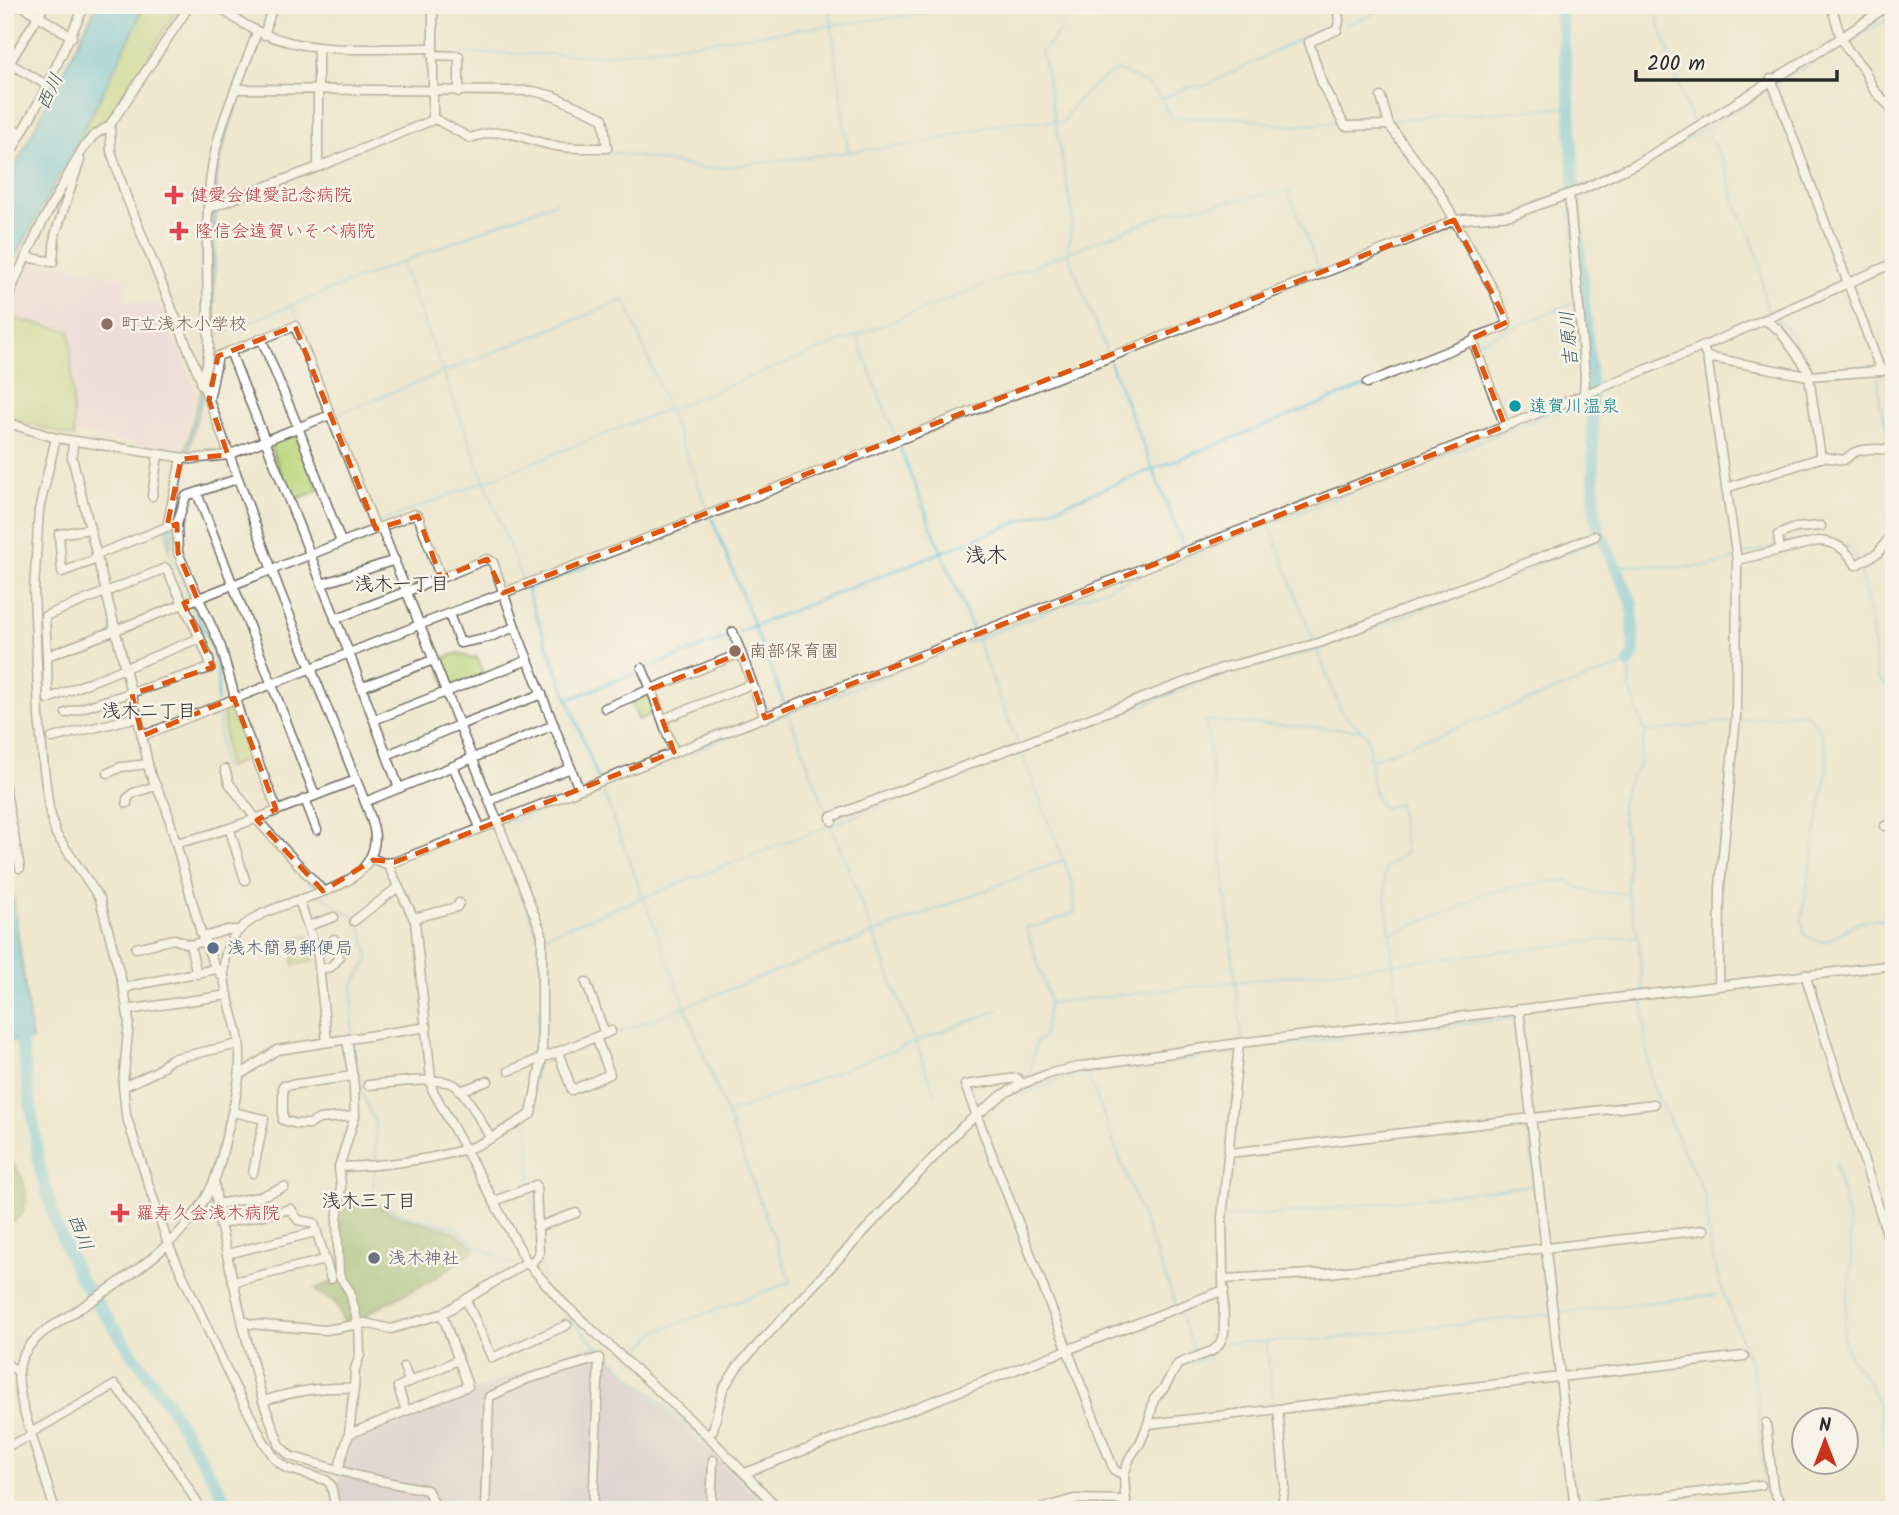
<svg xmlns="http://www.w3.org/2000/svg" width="1899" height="1515" viewBox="0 0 1899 1515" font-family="Kalam,'Klee One',sans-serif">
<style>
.built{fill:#efd0e6}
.industrial{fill:#cdbed2}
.green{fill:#bad67c;stroke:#728054;stroke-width:2}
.forest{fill:#93b76c;stroke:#5f714c;stroke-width:2}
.water{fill:#65c6e3;stroke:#487887;stroke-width:2}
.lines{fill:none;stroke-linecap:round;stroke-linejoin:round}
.stream{stroke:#65c6e3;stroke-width:2}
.river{stroke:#65c6e3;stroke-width:12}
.minor-casing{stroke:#706d64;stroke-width:11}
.minor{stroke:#fff;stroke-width:8}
.marked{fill:none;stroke:#df570e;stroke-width:5;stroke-dasharray:14 9;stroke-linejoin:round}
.health-dot{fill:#e0444e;stroke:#f7f3e8;stroke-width:2.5}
.education-dot{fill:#8d6e63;stroke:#f7f3e8;stroke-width:2.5}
.culture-dot{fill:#0f9aa8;stroke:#f7f3e8;stroke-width:2.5}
.service-dot{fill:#5c6f8a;stroke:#f7f3e8;stroke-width:2.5}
.worship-dot{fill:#6b7280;stroke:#f7f3e8;stroke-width:2.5}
.labels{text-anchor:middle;stroke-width:5;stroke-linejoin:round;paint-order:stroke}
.health-label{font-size:18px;fill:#be3a42;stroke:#f7f3e8;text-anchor:start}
.education-label{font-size:18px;fill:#785e54;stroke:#f7f3e8;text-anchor:start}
.culture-label{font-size:18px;fill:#0d838f;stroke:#f7f3e8;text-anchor:start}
.service-label{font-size:18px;fill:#4e5e75;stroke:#f7f3e8;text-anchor:start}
.worship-label{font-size:18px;fill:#5b616d;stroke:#f7f3e8;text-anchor:start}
.water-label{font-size:19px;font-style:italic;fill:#3c5a62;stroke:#f7f3e8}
.neighbourhood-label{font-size:19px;fill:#2b2b2b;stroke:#f7f3e8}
.quarter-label{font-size:21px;fill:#2b2b2b;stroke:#f7f3e8}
</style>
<rect width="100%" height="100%" fill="#f7f3e8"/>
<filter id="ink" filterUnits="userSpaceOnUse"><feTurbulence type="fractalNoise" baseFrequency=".0143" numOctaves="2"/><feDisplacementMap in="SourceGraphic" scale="14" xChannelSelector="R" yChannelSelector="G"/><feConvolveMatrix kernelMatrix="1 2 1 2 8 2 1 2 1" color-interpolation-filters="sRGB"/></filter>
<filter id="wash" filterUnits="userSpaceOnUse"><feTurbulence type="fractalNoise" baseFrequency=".00686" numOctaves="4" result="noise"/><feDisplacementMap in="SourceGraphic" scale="28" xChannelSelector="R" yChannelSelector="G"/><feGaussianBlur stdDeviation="1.57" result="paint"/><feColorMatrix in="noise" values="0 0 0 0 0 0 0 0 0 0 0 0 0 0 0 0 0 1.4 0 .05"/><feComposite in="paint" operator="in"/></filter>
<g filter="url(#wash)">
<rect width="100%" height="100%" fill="#efe7ce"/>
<!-- built -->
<path class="built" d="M32 263 54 267 56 263 126 279 123 301 160 305 196 391 181 454 76 433 72 397 71 329 10 317 27 265Z"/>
<!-- industrial -->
<path class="industrial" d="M594 1344 706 1447 769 1510H339L337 1484 352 1438Z"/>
<!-- green -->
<g class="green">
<path d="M144 5H180L122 99 106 119 81 141 80 137 135 27Z"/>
<path d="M6 317 70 331 74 437 5 417Z"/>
<path d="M295 431 319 490 292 501 268 441Z"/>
<path d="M459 653 471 659 477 657 484 674 451 687 446 685 438 660Z"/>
<path d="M649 695 656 713 638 720 631 702Z"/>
<path d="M233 702 251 757 227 768 223 706Z"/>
<path d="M307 936 315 961 294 965 291 941Z"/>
</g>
<!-- forest -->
<g class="forest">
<path d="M5 1161C22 1166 31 1196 23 1212 19 1218 12 1223 5 1227Z"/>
<path d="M365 1202 374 1203 394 1215 451 1230 475 1247 473 1251 429 1282 371 1311 364 1319 349 1321 343 1320 335 1302 317 1292 315 1289C321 1286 331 1284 336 1280 347 1270 339 1228 342 1213L350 1206Z"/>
</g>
<!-- water -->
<g class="water">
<path d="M97 5H143L135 27 88 122 5 277V187Z"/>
<path d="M259 35H261L226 137 217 176 212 365 194 428 169 554 167 532 194 415 207 372 211 324V195L216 162Z"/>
<path d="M5 837 32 1040 5 1041Z"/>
</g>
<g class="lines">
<!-- stream -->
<g class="stream">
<path d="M829 5 848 151"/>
<path d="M1071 5 1061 30 1041 53 1045 68 1073 216 1067 252 1107 353"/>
<path d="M1653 5 1688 112 1694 123"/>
<path d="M1343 25 1367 17 1388 5"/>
<path d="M264 38 276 44 316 50"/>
<path d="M1847 43 1894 15"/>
<path d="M462 53 599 55 990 5"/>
<path d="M1777 84 1842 46"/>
<path d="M1162 100 1170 117 1243 118 1288 126 1340 123"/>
<path d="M429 117V106"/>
<path d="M1391 120 1570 107"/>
<path d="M1370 122 1386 121"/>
<path d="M1705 130 1726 167 1737 208 1747 227 1760 262 1763 295 1769 313"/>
<path d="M592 152H611L707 169 923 143 1008 122 1064 121C1073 100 1097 81 1117 70L1148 84 1161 99 1188 87 1205 86 1318 30 1334 27"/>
<path d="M1574 199 1629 175 1770 89"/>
<path d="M214 211 261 193"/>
<path d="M1517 217 1565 201"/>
<path d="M1462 224 1512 219"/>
<path d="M1438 232 1453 226"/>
<path d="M401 262 523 582"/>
<path d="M293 307 343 436"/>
<path d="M1775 319 1785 326 1813 369 1874 366"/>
<path d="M856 335 896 438"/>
<path d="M213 336 555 202"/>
<path d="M1478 342 1576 302"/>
<path d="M1110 362 1184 548"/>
<path d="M1878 373 1880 404 1890 442 1894 446"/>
<path d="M335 415 625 300 708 510"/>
<path d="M898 443 974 633"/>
<path d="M712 518 785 705"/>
<path d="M378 523 1171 212 1288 190 1320 272"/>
<path d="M1270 526 1314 642"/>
<path d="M1782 545 1801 541"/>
<path d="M1843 545 1850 547 1858 560"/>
<path d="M170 550 189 600"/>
<path d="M1738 556 1777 546"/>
<path d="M1859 566 1870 614 1877 678 1894 691"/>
<path d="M1615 567C1653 560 1698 576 1734 559"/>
<path d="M526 590 655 539"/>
<path d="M527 591 598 779"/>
<path d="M192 605C211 642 221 659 217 702"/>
<path d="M738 632 1365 386"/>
<path d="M976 638 1018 744"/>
<path d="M1317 650 1342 713 1361 729"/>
<path d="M647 669 730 636"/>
<path d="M569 699 639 672"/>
<path d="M218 708 222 768"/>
<path d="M787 710 828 816"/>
<path d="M1739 721 1804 712C1822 728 1828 746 1827 770L1805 898 1802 919 1805 935C1830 953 1838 929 1860 922 1869 918 1883 920 1894 920"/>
<path d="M1646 732 1734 721"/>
<path d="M1020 749 1073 885C1071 894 1077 905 1074 913L1041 925 1026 927 1049 999 1044 1037 1036 1041 1030 1073 1022 1077"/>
<path d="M1370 760C1372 777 1372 795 1383 808L1398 803 1406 852 1386 868 1384 878 1399 1020"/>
<path d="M600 784 791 1282 655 1332 631 1361"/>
<path d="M504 825 1590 398"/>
<path d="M831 825 936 1096"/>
<path d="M279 849 317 892"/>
<path d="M321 895 354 917"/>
<path d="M527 907 538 938"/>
<path d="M1391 934 1458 908 1480 895 1514 887 1566 880 1583 890 1598 893H1627"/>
<path d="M546 935 1212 678 1317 650 1602 539"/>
<path d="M1643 999 1647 1055 1652 1085 1705 1195 1710 1246 1719 1281 1751 1365 1758 1403 1764 1477 1770 1499 1776 1510"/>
<path d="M1050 1003 1638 936"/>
<path d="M352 1034 353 985 369 960 364 936 358 921"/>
<path d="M1242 1038 1206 721 1362 730 1367 736 1370 760 1629 663 1630 689 1645 732 1639 766 1625 787 1621 806 1628 862 1627 891 1638 936 1643 993"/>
<path d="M599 1040 1063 860"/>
<path d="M353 1043 361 1091 376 1125V1163"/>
<path d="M1243 1049 1515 1018 1527 1116"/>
<path d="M563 1054 594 1042"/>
<path d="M538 1057V1010"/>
<path d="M544 1062 555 1057"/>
<path d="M1088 1075 1176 1305"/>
<path d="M971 1088 979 1109"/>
<path d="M1021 1095 1072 1075 1235 1053"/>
<path d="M528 1112 537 1062"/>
<path d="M727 1114 998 1010"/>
<path d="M981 1114 992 1145"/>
<path d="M528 1121 531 1182"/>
<path d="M1528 1122 1541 1245"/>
<path d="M1233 1149 1242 1051"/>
<path d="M1835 1162 1848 1219 1852 1264 1843 1335 1849 1356 1867 1380 1879 1404 1894 1509"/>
<path d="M375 1169C374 1180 370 1194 377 1203L410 1217 455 1227 479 1247 515 1266"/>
<path d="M1230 1181 1232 1155"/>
<path d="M532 1191 535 1248"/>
<path d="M1227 1217 1293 1213 1534 1185"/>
<path d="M539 1260 544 1278"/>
<path d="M523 1270 589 1339 725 1459 771 1510"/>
<path d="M1178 1310 1195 1353"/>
<path d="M1556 1313 1717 1295"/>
<path d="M1266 1342 1274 1408"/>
<path d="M1225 1343 1329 1339 1550 1314"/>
<path d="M1191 1363 1211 1356"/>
<path d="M1155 1412 1163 1395"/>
<path d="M1130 1510 1131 1466 1140 1450"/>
</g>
<!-- river -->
<g class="river">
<path d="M1560 5 1570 107 1574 181 1591 382 1595 514 1600 533 1632 603 1634 652 1629 663"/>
<path d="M19 1025 40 1169 57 1227 80 1279 168 1404 232 1510"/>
</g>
</g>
</g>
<g filter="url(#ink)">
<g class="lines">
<!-- minor casing -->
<g class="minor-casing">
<g id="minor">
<path d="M21 5 72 37"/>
<path d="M218 5C278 60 357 48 432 48"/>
<path d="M1337 5 1339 21 1337 30 1309 42 1323 86 1345 126 1389 125"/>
<path d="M1831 5 1841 38 1848 50 1864 70 1874 90 1894 111"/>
<path d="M264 35 273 5"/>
<path d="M318 48V167"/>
<path d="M432 55 459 56V92"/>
<path d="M7 62 47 85"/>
<path d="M5 70 45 5"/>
<path d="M1771 79 1881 371"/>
<path d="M433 120V5"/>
<path d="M5 124 21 133"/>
<path d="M5 163 41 98 85 5"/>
<path d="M1569 194 1585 376 1584 394"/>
<path d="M209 208 318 167 433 120H437L470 138C510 124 520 140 556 146 573 149 590 148 607 148L603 118 553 96 533 91 237 89"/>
<path d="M26 257 53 262 55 235 80 160"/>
<path d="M5 306 17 276 43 221 82 150 93 136 110 125 190 5"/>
<path d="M1765 320 1779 330 1808 370 1821 458"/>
<path d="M261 338 298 427 341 542"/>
<path d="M1473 341 1505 426"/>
<path d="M1702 347 1707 357 1737 560 1736 716 1720 887 1719 985"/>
<path d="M230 351 349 653 399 788"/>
<path d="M1707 357 1808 376 1894 370"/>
<path d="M1367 383 1473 341 1476 337 1506 326 1507 322 1495 293 1438 190 1389 125 1381 97"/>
<path d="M201 384 207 363 209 346C208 289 204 230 211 175 217 126 241 78 257 32"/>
<path d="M209 400 218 356 295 326 376 529"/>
<path d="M5 422 56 438 191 459 228 455 330 415"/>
<path d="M56 438 39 510 34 590 39 716 44 770 49 808 56 834 100 899 124 990 129 1021 123 1084 126 1115 168 1244 232 1381 264 1442 276 1460 286 1468 326 1480 331 1485 336 1510"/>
<path d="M73 441 72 457 142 736 150 773 166 807 201 933 214 965 224 979"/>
<path d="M181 459 167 527 177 524 178 553 221 647 241 719 277 809"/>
<path d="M1726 488 1823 457 1844 460C1847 458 1850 455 1853 453 1863 448 1884 448 1894 452"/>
<path d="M197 493 315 795"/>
<path d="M152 496 158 455"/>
<path d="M177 524 186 496 237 479"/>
<path d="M381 527 542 934V1058L509 1071"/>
<path d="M90 529 59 534 62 572 97 559"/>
<path d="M1780 549 1778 535 1795 528 1821 526"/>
<path d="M96 555 167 527"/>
<path d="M1737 560 1818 541C1837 542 1846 549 1856 565L1878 553 1894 531"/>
<path d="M322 584 395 560"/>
<path d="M449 614 460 643 490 637 515 627"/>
<path d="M335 619 441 578"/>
<path d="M733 632 741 653"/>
<path d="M200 638 166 568 45 616 47 656C170 610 292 562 414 514L418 516 441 578 487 559 493 562 515 627 579 789"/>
<path d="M47 656 48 699 200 638 209 659 210 668 66 713"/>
<path d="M362 687 433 660"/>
<path d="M605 708 651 689 642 668"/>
<path d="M663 719 752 684"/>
<path d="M374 720 528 660"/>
<path d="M142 736 419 625 713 513 1433 230 1454 220 1511 215 1583 189 1640 162 1841 38 1889 5"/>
<path d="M52 738 138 717"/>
<path d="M674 752 651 689 741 653 765 718"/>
<path d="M387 755 459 725 542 694"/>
<path d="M453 766 480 827"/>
<path d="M225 769 229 783 257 820 323 891"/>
<path d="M108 773 121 767 148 764"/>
<path d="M5 787 20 868"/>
<path d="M305 799 317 830"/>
<path d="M490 800 571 768"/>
<path d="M365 802 554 725"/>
<path d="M127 803V799L133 793 156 786"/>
<path d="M832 821 831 817 1222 668 1319 643 1595 536"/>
<path d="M1885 826 1894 823"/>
<path d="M230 830 245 880"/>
<path d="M177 843C239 829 296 802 356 780"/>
<path d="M370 858 384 863 395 862 1516 422 1702 347 1894 263"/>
<path d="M387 863 415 921 432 1089 527 1262 563 1303 708 1436 780 1510"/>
<path d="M299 900 318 956 327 1042"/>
<path d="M414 918 457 907 459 903"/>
<path d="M354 921 398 887"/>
<path d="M308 926 334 917"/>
<path d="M204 937 227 930H239"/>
<path d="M190 945 197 974"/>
<path d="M136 948 174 939 190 945 205 941"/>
<path d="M320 969 331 967 339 958 334 939"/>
<path d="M1805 974 1894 1256"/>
<path d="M586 982 605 1034"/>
<path d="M124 990 131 986 216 969"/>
<path d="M1519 1009 1575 1510"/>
<path d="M127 1010 228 995"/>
<path d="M347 1040 354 1086 355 1116 339 1167 341 1186 337 1222 339 1275 350 1292 358 1324"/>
<path d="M558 1052 572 1090 610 1074 596 1037"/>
<path d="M240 1075 277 1050 427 1027"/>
<path d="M353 1076 283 1086V1120L297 1124H310L319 1119 355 1116"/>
<path d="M1022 1084 1017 1078 965 1085 1114 1470 1124 1475"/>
<path d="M368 1085C387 1084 441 1075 456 1086 470 1098 480 1121 490 1137"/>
<path d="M123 1087 157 1071 171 1059 239 1044"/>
<path d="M460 1091 488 1081"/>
<path d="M233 1112 264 1119 253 1173"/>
<path d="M1229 1153 1654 1104"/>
<path d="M339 1167C381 1166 422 1161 463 1150 486 1144 510 1126 531 1114L542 1058 611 1031"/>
<path d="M214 1181 220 1224 245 1333 263 1401 280 1446 290 1456 362 1477 427 1490 438 1510"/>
<path d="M495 1201 536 1185 539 1254 530 1265"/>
<path d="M217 1204 259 1197 284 1187"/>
<path d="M220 1224 291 1209 298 1220 314 1223 331 1279"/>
<path d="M537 1227 576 1213"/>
<path d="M227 1254 316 1232"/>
<path d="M1224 1279 1329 1273 1704 1230"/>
<path d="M233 1282 325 1260"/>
<path d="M5 1288 7 1318 5 1341"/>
<path d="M466 1300 492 1358 567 1325"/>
<path d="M243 1321 250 1324 326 1330 365 1323 391 1329 442 1314 527 1262"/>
<path d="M5 1360 9 1366 18 1371"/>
<path d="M404 1367 409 1381"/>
<path d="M354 1388 355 1369 360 1355 359 1324"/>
<path d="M263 1401C295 1391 319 1387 354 1388L349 1434 338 1470"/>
<path d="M1278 1409 1285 1487 1281 1510"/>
<path d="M406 1411 398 1387 458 1360"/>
<path d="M1766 1423 1773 1489 1784 1510"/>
<path d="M1148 1424 1744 1356"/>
<path d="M349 1434 468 1386 442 1314"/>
<path d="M708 1436 713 1430 723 1389 738 1366 963 1126 1005 1093 1022 1084 1051 1073 1083 1066 1239 1043 1894 965"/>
<path d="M5 1447 29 1437 32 1432 115 1385C147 1425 176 1465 201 1510"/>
<path d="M745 1473 1224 1290"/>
<path d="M55 1510 23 1408 19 1386 18 1371 22 1357 30 1345 41 1334C100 1293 185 1251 214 1181 221 1164 224 1144 229 1125 236 1098 243 1070 239 1041 234 1008 212 971 232 939 262 890 372 905 375 838 375 826 369 813 365 802L279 589 209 400 126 196 111 151 110 125"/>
<path d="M485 1510 489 1397 527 1379 599 1358 593 1510"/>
<path d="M711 1510 713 1460"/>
<path d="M1037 1510 1074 1499 1126 1500"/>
<path d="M1126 1510 1124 1475 1130 1457 1140 1443 1148 1424 1154 1399 1164 1388 1178 1364 1212 1351 1219 1345 1224 1333 1222 1218 1239 1043"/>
<path d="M1554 1510 1761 1485"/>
</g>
</g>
<!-- minor -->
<use href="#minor" class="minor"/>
</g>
</g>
<!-- marked area -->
<path d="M0 0H1899V1515H0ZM1454 220 1507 322 1471 339 1505 426 765 718 741 653 651 689 674 752 395 862 373 860 323 891 257 820 276 809 234 698 142 736 132 694 213 667 184 603 197 598 178 553 177 524 167 527 181 459 228 455 209 400 218 356 295 326 376 529 418 516 441 578 487 559 503 593Z" fill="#efe7ce" fill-opacity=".55" fill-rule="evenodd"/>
<path class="marked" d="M1454 220 1507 322 1471 339 1505 426 765 718 741 653 651 689 674 752 395 862 373 860 323 891 257 820 276 809 234 698 142 736 132 694 213 667 184 603 197 598 178 553 177 524 167 527 181 459 228 455 209 400 218 356 295 326 376 529 418 516 441 578 487 559 503 593Z"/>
<!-- markers -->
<g class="health-dot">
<path d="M170.5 184.5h7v7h7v7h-7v7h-7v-7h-7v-7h7z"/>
<path d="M175.5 220.5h7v7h7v7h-7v7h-7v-7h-7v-7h7z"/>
<path d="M116.5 1202.5h7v7h7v7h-7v7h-7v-7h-7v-7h7z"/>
</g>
<g class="education-dot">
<circle cx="107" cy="324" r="7"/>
<circle cx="735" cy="651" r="7"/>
</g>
<circle class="culture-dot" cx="1515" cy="406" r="7"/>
<circle class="service-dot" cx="213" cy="948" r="7"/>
<circle class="worship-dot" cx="374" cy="1258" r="7"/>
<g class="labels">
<!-- health labels -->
<g class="health-label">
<text x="190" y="201">健愛会健愛記念病院</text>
<text x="195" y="237">隆信会遠賀いそべ病院</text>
<text x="136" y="1219">羅寿久会浅木病院</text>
</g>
<!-- education labels -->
<g class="education-label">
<text x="121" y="330">町立浅木小学校</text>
<text x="749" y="657">南部保育園</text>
</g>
<!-- culture labels -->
<g class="culture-label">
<text x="1529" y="412">遠賀川温泉</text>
</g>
<!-- service labels -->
<g class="service-label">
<text x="227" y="954">浅木簡易郵便局</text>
</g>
<!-- worship labels -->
<g class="worship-label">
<text x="388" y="1264">浅木神社</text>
</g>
<!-- water labels -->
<g class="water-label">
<text transform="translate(49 91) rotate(-65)" y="7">西川</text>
<text transform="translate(1568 339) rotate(-95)" y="7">吉原川</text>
<text transform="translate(81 1232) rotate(68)" y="7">西川</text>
</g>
<!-- neighbourhood labels -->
<g class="neighbourhood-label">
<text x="402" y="590">浅木一丁目</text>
<text x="149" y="717">浅木二丁目</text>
<text x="369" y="1207">浅木三丁目</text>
</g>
<!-- quarter labels -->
<g class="quarter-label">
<text x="986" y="562">浅木</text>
</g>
</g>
<!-- margin -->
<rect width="1899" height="1515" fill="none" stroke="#f7f3e8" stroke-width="28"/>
<!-- north arrow -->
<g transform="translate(1825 1441)"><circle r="33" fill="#f7f3e8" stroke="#a5a39c" stroke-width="2"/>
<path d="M0-5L12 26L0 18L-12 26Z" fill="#c8321e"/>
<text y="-10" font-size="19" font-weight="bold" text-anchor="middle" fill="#2b2b2b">N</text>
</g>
<!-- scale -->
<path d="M1636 70v10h201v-10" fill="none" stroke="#2b2b2b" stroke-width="3.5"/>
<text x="1647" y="70" font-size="21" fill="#2b2b2b" stroke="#f7f3e8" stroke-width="5" paint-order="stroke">200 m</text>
</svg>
